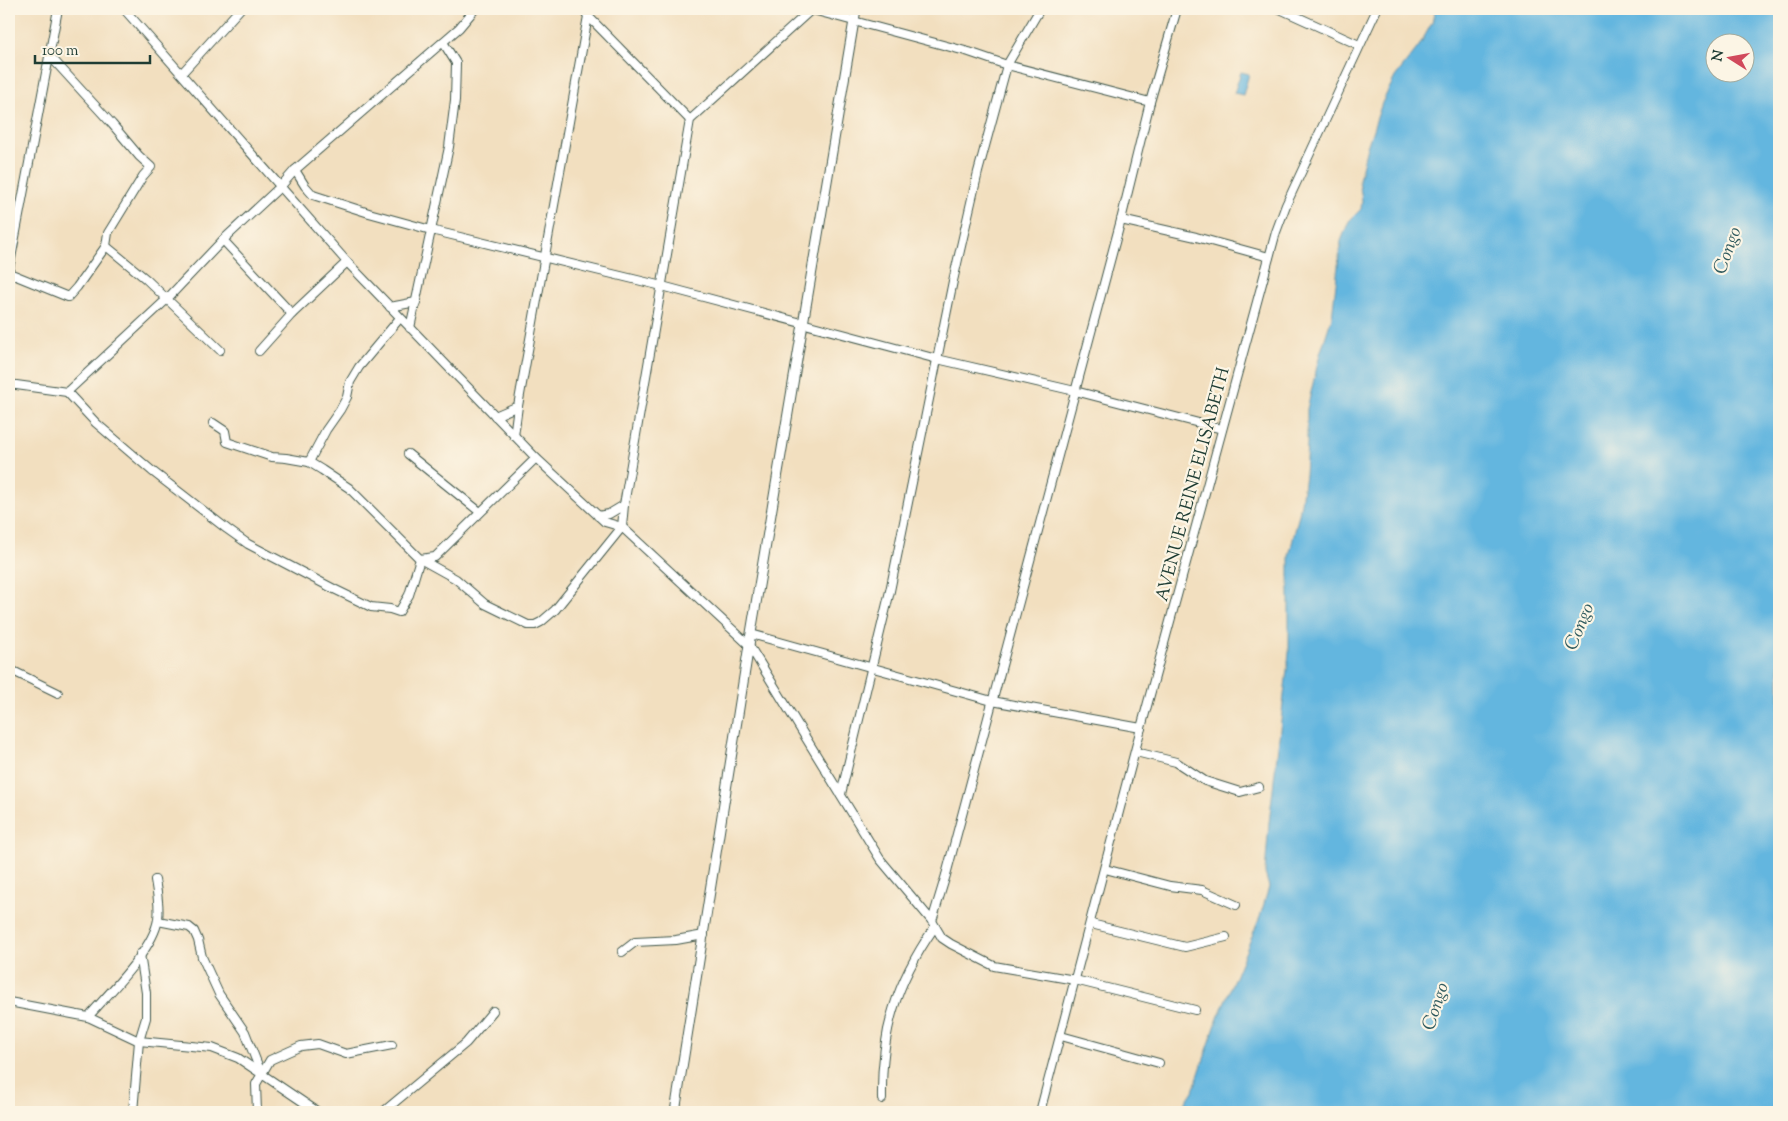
<svg xmlns="http://www.w3.org/2000/svg" width="1788" height="1121" viewBox="0 0 1788 1121" font-family="'Sorts Mill Goudy',serif">
<style>
.water{fill:#63b6df;stroke:#417a8a;fill-rule:evenodd}
.lines{fill:none;stroke-linecap:round;stroke-linejoin:round}
.minor-casing{stroke:#3f5549;stroke-width:10}
.major-casing{stroke:#3f5549;stroke-width:11}
.minor{stroke:#fff;stroke-width:8}
.major{stroke:#fff;stroke-width:9}
.labels{text-anchor:middle;stroke-width:4.5;stroke-linejoin:round;paint-order:stroke}
.street-label{font-size:18px;fill:#1f3d34;stroke:#fcf5e5}
.water-label{font-size:19px;font-style:italic;fill:#305b5f;stroke:#fcf5e5}
</style>
<rect width="100%" height="100%" fill="#fcf5e5"/>
<filter id="ink" filterUnits="userSpaceOnUse"><feTurbulence type="fractalNoise" baseFrequency=".02" numOctaves="2"/><feDisplacementMap in="SourceGraphic" scale="10" xChannelSelector="R" yChannelSelector="G"/><feConvolveMatrix kernelMatrix="1 2 1 2 8 2 1 2 1" color-interpolation-filters="sRGB"/></filter>
<filter id="wash" filterUnits="userSpaceOnUse"><feTurbulence type="fractalNoise" baseFrequency=".0096" numOctaves="4" result="noise"/><feDisplacementMap in="SourceGraphic" scale="20" xChannelSelector="R" yChannelSelector="G"/><feGaussianBlur stdDeviation="1.12" result="paint"/><feColorMatrix in="noise" values="0 0 0 0 0 0 0 0 0 0 0 0 0 0 0 0 0 1.4 0 .05"/><feComposite in="paint" operator="in"/></filter>
<g filter="url(#wash)">
<rect width="100%" height="100%" fill="#f2dfbf"/>
<!-- water -->
<g class="water">
<path d="M1435 9H1779V1112H1179L1193 1091 1218 1018 1260 917 1269 887 1265 873 1269 823 1289 653V556L1300 510 1305 475 1307 444V409L1320 354 1332 317 1341 241 1349 221 1361 209 1362 200 1359 180 1367 147 1382 103 1395 77 1419 46 1432 23ZM1716 42H1746V72H1716Z"/>
<path d="M1241 72 1249 74 1243 95 1234 93Z"/>
</g>
</g>
<g filter="url(#ink)">
<g class="lines">
<!-- minor casing -->
<g class="minor-casing">
<g id="minor">
<path d="M124 9 347 262 536 458 605 522 622 527 749 645 880 859 932 921 942 938 951 944 994 966 1075 980 1195 1010"/>
<path d="M583 9 588 16 690 120"/>
<path d="M809 9 969 52 1007 65 1150 102"/>
<path d="M1280 9 1359 45"/>
<path d="M182 73 240 9"/>
<path d="M295 170 305 186 313 195 369 213 431 230 662 286 937 359 1075 391 1222 429"/>
<path d="M1121 220 1196 237 1269 257"/>
<path d="M223 240 292 314"/>
<path d="M106 246 146 279 220 350"/>
<path d="M9 269 58 9"/>
<path d="M9 273 68 297 77 287 106 246 108 233 143 176 151 167 139 156 112 124 49 55"/>
<path d="M390 307 416 302"/>
<path d="M410 328 449 147 455 100 456 63 443 42"/>
<path d="M259 351 292 314 347 262"/>
<path d="M9 384 67 392 96 423 152 471 227 529 248 544 334 589 371 607 390 609 399 612 409 595 420 559"/>
<path d="M67 392 166 300 223 240 281 186 295 170 459 28 475 9"/>
<path d="M495 416 518 406"/>
<path d="M213 423 225 431 227 442 272 457 286 458 309 462 322 470 349 488 420 559 456 579 485 604 528 625H535L541 622 555 610 622 527 624 505 690 120 812 9"/>
<path d="M514 436 518 406 588 16"/>
<path d="M408 454 480 512"/>
<path d="M309 462 326 430 340 410 347 397 350 382 359 367 400 318"/>
<path d="M598 516 609 514 624 505"/>
<path d="M420 559 435 557 536 458"/>
<path d="M751 634 992 701 1141 728"/>
<path d="M9 669 58 693"/>
<path d="M1136 752 1176 762 1205 781 1240 792 1259 787"/>
<path d="M841 794 890 591 953 281 978 172 1007 65 1040 9"/>
<path d="M1105 869 1170 886 1202 890 1236 905"/>
<path d="M158 921 189 927 194 931 198 940 202 957 219 994 245 1032 261 1073"/>
<path d="M932 921 946 875 1121 220 1150 102 1177 9"/>
<path d="M1091 924 1185 947 1226 937"/>
<path d="M622 952 635 942 676 940 704 935"/>
<path d="M9 1002 88 1017 139 1041 212 1048 238 1058 318 1112"/>
<path d="M88 1017C108 994 154 949 158 919 160 906 157 892 155 880"/>
<path d="M1061 1036 1159 1063"/>
<path d="M882 1099C881 1031 896 983 934 928"/>
<path d="M133 1112 139 1041 146 1018V993L140 954"/>
<path d="M257 1112 256 1084 270 1060 301 1046 318 1044 346 1054 392 1045"/>
<path d="M383 1112 466 1043 493 1011"/>
<path d="M1040 1112 1141 728 1276 232 1286 205 1377 9"/>
</g>
</g>
<!-- major casing -->
<g class="major-casing">
<path id="major" d="M675 1112 749 645 856 9"/>
</g>
<!-- minor -->
<use href="#minor" class="minor"/>
<!-- major -->
<use href="#major" class="major"/>
</g>
</g>
<g class="labels">
<!-- street labels -->
<g class="street-label">
<text transform="translate(1192 484) rotate(-75)" y="6">AVENUE REINE ELISABETH</text>
</g>
<!-- water labels -->
<g class="water-label">
<text transform="translate(1726 250) rotate(-70)" y="7">Congo</text>
<text transform="translate(1578 626) rotate(-68)" y="7">Congo</text>
<text transform="translate(1434 1006) rotate(-72)" y="7">Congo</text>
</g>
</g>
<!-- margin -->
<rect width="1788" height="1121" fill="none" stroke="#fcf5e5" stroke-width="30"/>
<!-- north arrow -->
<g transform="translate(1730 58) rotate(281)"><circle r="24" fill="#fcf5e5" stroke="#a4ab9e"/>
<path d="M0-4L9 19L0 12L-9 19Z" fill="#d1495b"/>
<text y="-8" font-size="14" font-weight="bold" text-anchor="middle" fill="#1f3d34">N</text>
</g>
<!-- scale -->
<path d="M35 55v8h115v-8" fill="none" stroke="#1f3d34" stroke-width="2.5"/>
<text x="42" y="55" font-size="15" fill="#1f3d34" stroke="#fcf5e5" stroke-width="4" paint-order="stroke">100 m</text>
</svg>
